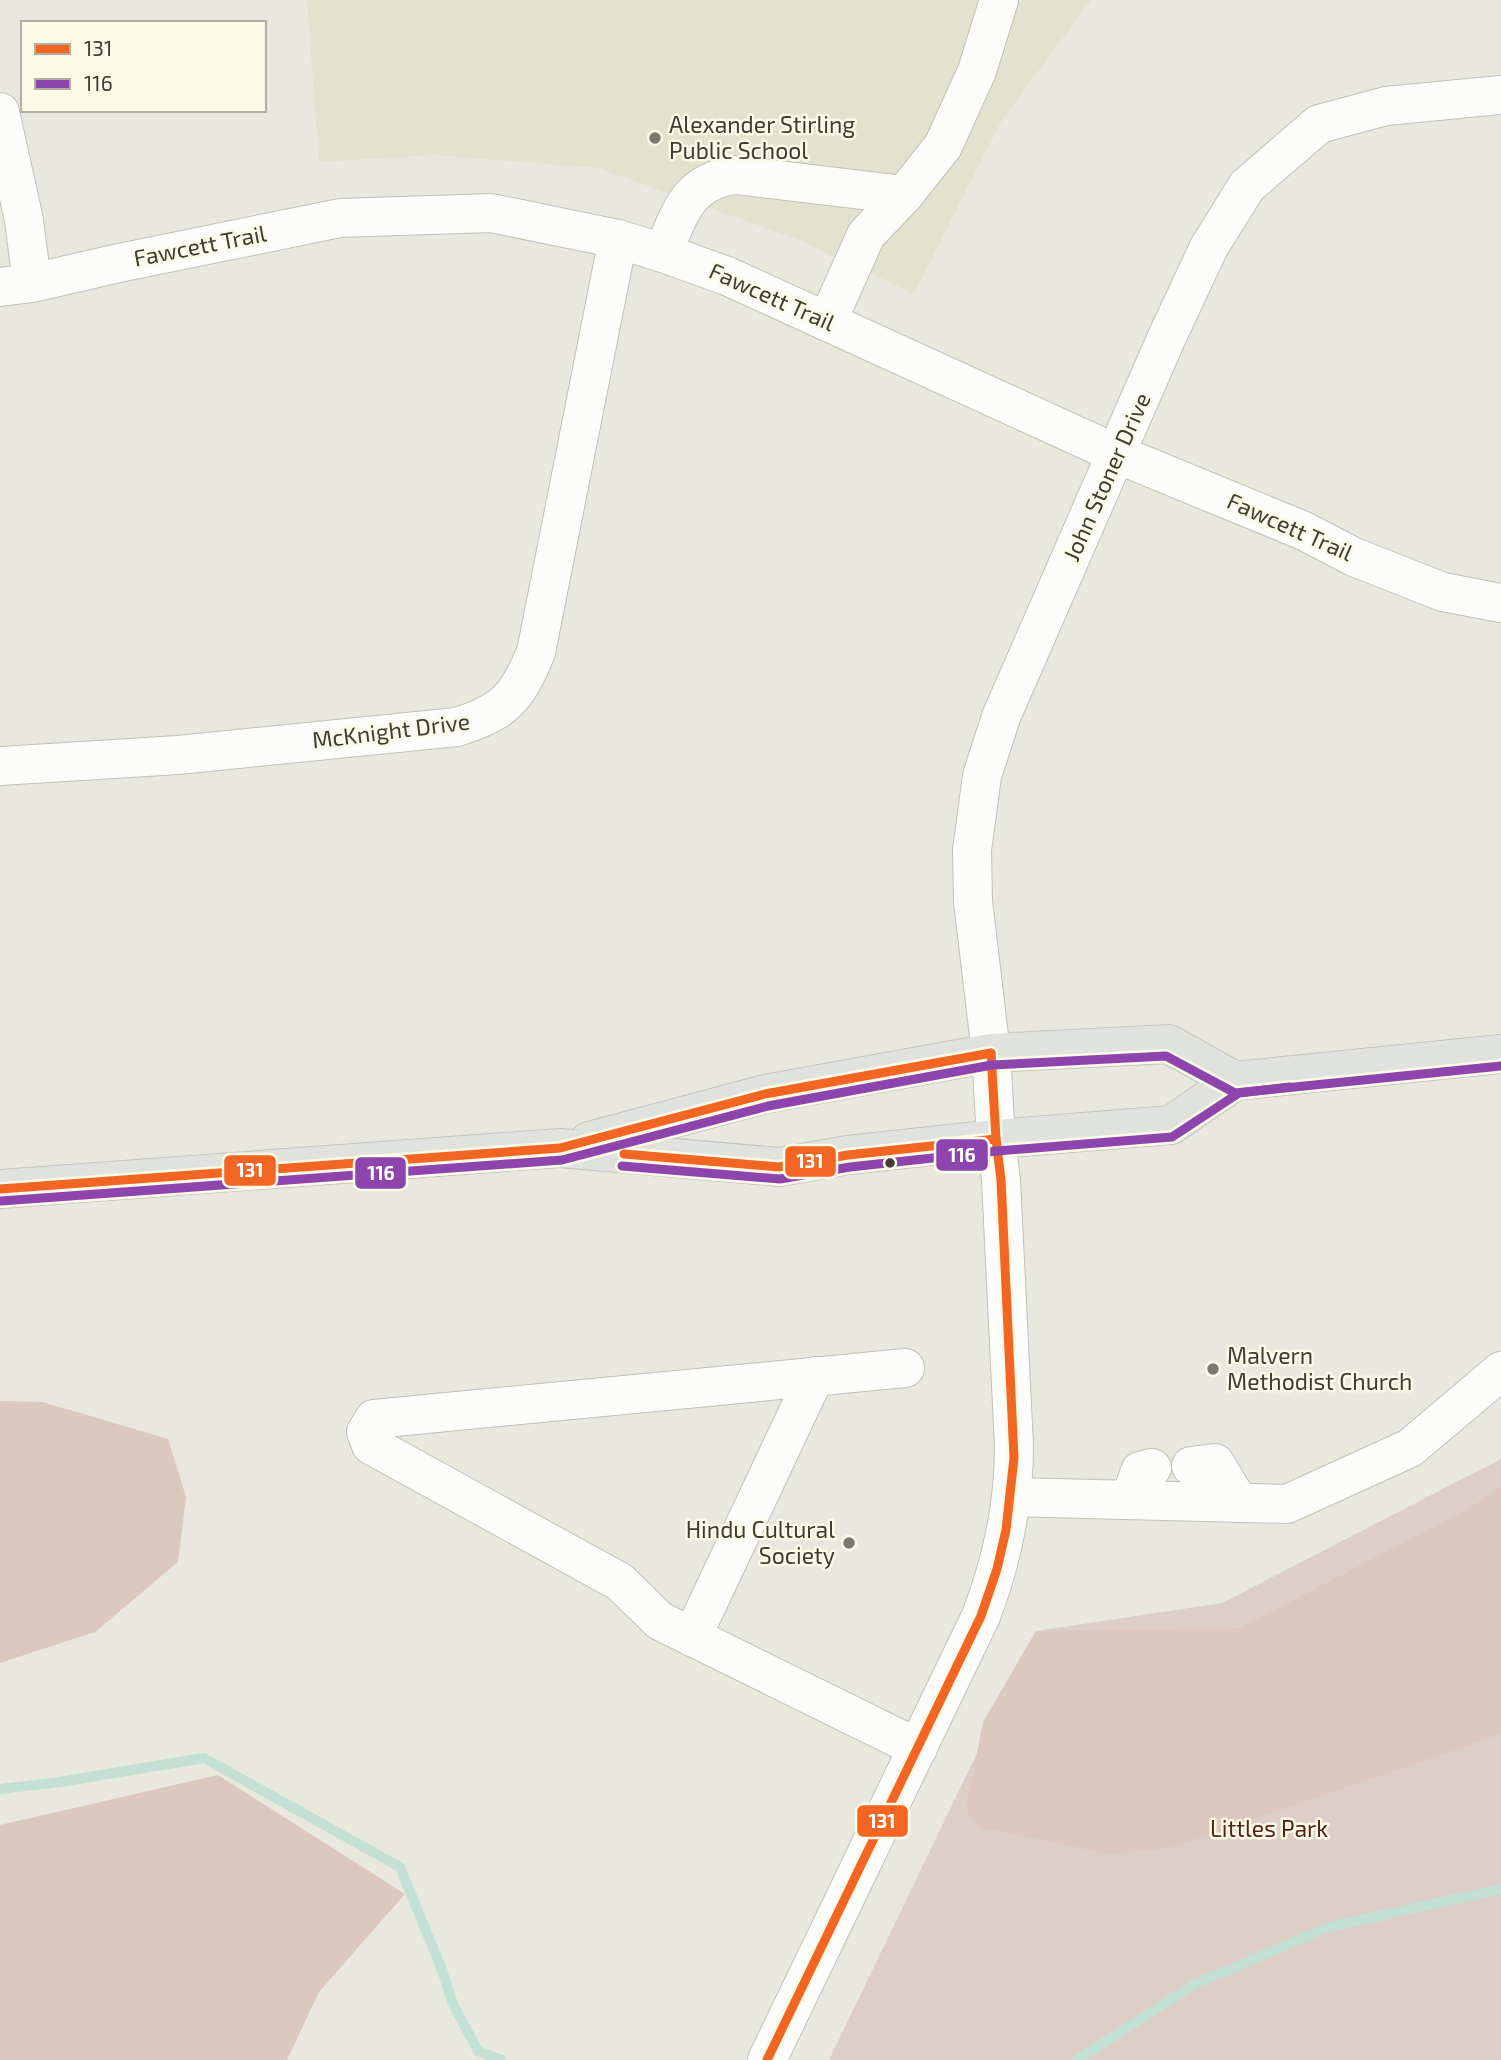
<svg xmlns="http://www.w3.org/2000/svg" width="1501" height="2060" viewBox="0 0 1501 2060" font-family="'Exo 2',sans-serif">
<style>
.built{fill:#e3e2cf}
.green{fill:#ddcfc7}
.forest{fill:#dcc8be}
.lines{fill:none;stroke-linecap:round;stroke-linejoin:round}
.stream{stroke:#c3e0d4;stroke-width:10}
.minor-casing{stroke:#c1c1b9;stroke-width:40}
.major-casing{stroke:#c5c5bf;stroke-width:40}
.minor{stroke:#fcfcfa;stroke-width:38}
.major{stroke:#e0e3dd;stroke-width:38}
.bus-1-casing{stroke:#fbfae7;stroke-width:14}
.bus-2-casing{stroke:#fbfae7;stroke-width:14}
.bus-1{stroke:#f26522;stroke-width:9}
.bus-2{stroke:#8e44ad;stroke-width:9}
.poi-dot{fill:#797970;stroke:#fbfae7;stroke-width:2.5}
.bus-dot{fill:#3d3d35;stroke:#fbfae7;stroke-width:2.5}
.labels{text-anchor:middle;stroke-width:5;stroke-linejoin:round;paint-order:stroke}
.poi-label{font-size:23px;fill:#3d3d35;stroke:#fbfae7;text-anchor:start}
.street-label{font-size:23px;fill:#3d3d35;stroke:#fbfae7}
.park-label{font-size:23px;fill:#532216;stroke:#fbfae7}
.line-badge{stroke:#fbfae7;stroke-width:2.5}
.badge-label{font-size:19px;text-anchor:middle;font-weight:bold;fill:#fff}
</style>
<rect width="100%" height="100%" fill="#e8e8de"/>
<!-- built -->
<path class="built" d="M307 0H1091L1002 120 914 294 797 239 598 168 435 155 319 162Z"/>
<!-- green -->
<path class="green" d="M1501 1459V2060H829L1036 1631 1222 1603Z"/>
<!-- forest -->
<g class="forest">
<path d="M0 1401 43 1402 168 1439 186 1497 178 1562 95 1632 0 1663Z"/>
<path d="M1501 1487V1734L1170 1848 1109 1854 978 1827 966 1809 983 1722 1036 1631 1240 1628 1470 1508Z"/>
<path d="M218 1775 405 1894 319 1992 287 2060H0V1825Z"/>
</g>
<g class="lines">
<!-- stream -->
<g class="stream">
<path d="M0 1789 60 1782 204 1758 400 1867 442 1970 453 2004 478 2051 501 2060"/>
<path d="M1077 2060 1193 1985 1329 1927 1501 1889"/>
</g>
<!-- minor casing -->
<g class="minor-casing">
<g id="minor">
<path d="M0 112 24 220 32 283"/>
<path d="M663 253C680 213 687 181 736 175L904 195"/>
<path d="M0 287 32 283 119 263 340 218 491 213 618 239 663 253 727 276 1117 454 1304 531 1354 557 1443 592 1501 603"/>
<path d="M827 322 866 235 904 195 943 146 977 71 999 0"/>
<path d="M0 766 178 755 457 727C505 712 517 698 536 652L618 239"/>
<path d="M905 1368 374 1419 366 1432 371 1445 620 1582 660 1621 918 1748"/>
<path d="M1191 1466 1215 1463 1239 1503"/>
<path d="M1011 1497 1287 1504 1410 1448 1501 1371"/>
<path d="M1130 1500 1140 1471 1152 1468"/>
<path d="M692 1637 815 1376"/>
<path d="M767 2060 981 1616C1002 1561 1014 1505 1014 1446L1001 1180 996 1139 991 1053 973 901 972 850 982 776 1001 717 1166 339 1209 247 1247 186 1319 124 1386 106 1501 95"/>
</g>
</g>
<!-- major casing -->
<g class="major-casing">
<g id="major">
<path d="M589 1141 765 1094 991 1053 1169 1044 1235 1081"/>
<path d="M0 1189 560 1148 779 1167 848 1155 996 1139 1171 1125 1235 1081 1501 1054"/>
</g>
</g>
<!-- minor -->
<use href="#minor" class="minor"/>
<!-- major -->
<use href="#major" class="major"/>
<!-- bus-1 casing -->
<g class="bus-1-casing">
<g id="bus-1">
<path d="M624 1154 779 1167 848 1155 996 1139"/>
<path d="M0 1189 560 1148 765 1094 991 1053"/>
<path d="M767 2060 981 1616 997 1569 1006 1530 1014 1458 1001 1180 996 1139 991 1053"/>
</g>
</g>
<!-- bus-2 casing -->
<g class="bus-2-casing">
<g id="bus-2">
<path d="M622 1166 780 1179 850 1167 997 1151 1172 1137 1239 1093 1290 1087"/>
<path d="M1 1201 562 1160 768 1106 992 1065 1166 1056 1235 1093 1501 1066"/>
</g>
</g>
<!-- bus-1 -->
<use href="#bus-1" class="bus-1"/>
<!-- bus-2 -->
<use href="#bus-2" class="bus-2"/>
</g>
<!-- markers -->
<g class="poi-dot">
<circle cx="655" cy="138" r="7"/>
<circle cx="1213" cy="1369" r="7"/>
<circle cx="849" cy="1543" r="7"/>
</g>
<circle class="bus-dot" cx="890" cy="1163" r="6"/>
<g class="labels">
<!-- poi labels -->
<g class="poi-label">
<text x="669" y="133">Alexander Stirling<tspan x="669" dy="26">Public School</tspan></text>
<text x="1227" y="1364">Malvern<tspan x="1227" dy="26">Methodist Church</tspan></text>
<text x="835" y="1538" text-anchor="end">Hindu Cultural<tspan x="835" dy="26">Society</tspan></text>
</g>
<!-- street labels -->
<g class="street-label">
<text transform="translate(200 246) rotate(-11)" y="8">Fawcett Trail</text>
<text transform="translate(772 297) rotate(24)" y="8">Fawcett Trail</text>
<text transform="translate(1107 477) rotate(-66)" y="8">John Stoner Drive</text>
<text transform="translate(1290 527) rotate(24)" y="8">Fawcett Trail</text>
<text transform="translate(391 731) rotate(-7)" y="8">McKnight Drive</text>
</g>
<!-- park labels -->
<g class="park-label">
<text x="1269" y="1837">Littles Park</text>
</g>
</g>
<g class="line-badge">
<rect x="935" y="1138" width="54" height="34" rx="7" fill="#8e44ad"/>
<rect x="784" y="1145" width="53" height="33" rx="7" fill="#f26522"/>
<rect x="223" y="1154" width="54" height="33" rx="7" fill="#f26522"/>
<rect x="354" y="1156" width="53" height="34" rx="7" fill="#8e44ad"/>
<rect x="856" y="1804" width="53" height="34" rx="7" fill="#f26522"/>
</g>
<g class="badge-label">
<text x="962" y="1162">116</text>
<text x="810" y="1168">131</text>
<text x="250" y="1177">131</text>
<text x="381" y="1180">116</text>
<text x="882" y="1828">131</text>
</g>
<!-- legend -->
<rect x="21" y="21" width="245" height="91" fill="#fbfae7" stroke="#afaea0" stroke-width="2"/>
<rect x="35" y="44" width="35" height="10" fill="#f26522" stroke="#afaea0" stroke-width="2"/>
<text x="84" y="56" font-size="21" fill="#3d3d35">131</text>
<rect x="35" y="79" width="35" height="10" fill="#8e44ad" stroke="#afaea0" stroke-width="2"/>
<text x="84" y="91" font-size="21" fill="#3d3d35">116</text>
</svg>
